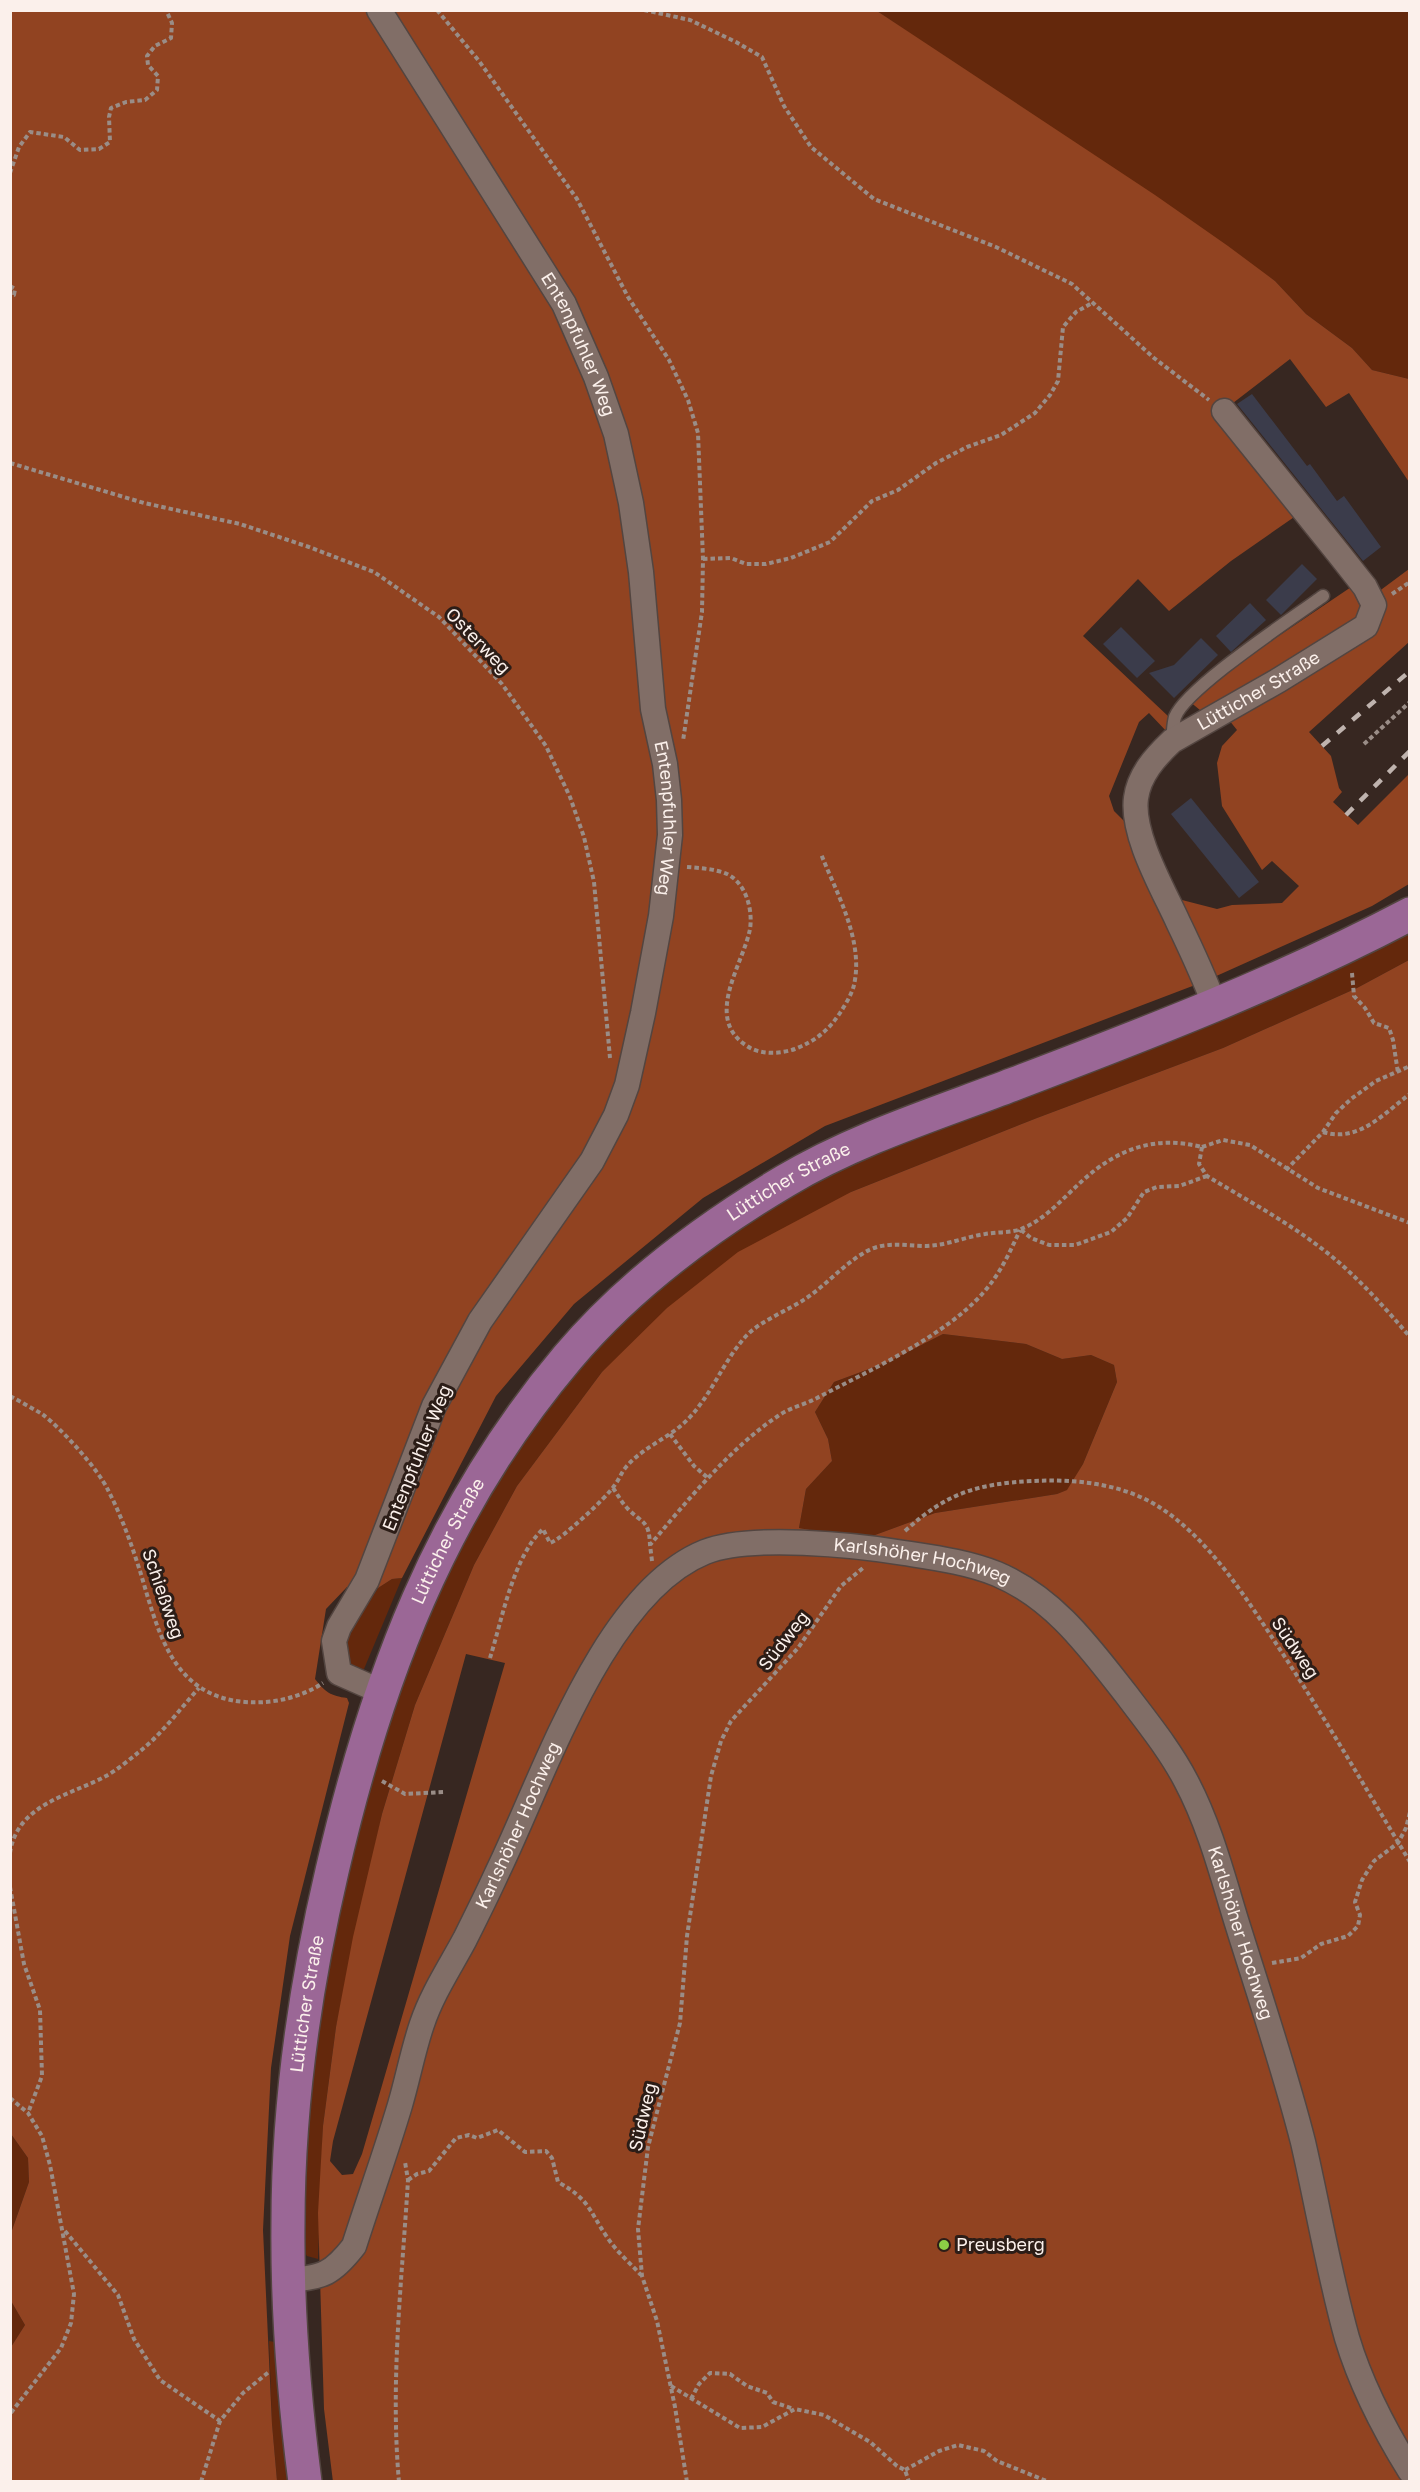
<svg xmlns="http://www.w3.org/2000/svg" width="1420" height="2492" viewBox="0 0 1420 2492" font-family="'Golos Text',sans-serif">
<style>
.green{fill:#64280c}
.forest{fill:#914321;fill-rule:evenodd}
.building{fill:#3b3c4b}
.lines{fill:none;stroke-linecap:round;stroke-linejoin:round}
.service-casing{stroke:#534540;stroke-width:15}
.minor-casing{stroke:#534540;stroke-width:27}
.primary-casing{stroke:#534540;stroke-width:36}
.path{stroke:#9a8d87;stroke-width:4;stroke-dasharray:4.5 3;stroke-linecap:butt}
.service{stroke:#816e67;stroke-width:12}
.minor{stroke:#816e67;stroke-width:24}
.primary{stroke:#9b6796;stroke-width:33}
.rail{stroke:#bfb3ae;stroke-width:4.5;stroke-dasharray:10 10;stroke-linecap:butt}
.poi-dot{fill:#8cce45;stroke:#2c1d17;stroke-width:2}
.labels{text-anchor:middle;stroke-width:6;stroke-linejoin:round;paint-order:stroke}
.street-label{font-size:18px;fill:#fbf0eb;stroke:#2c1d17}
.poi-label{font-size:18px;fill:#fbf0eb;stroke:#2c1d17;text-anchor:start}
</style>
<rect width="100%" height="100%" fill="#372721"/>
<!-- green -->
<g class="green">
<path d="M877 11H1409V379L1372 370 1352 348 1306 314 1275 281Z"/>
<path d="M1409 934V960L1357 988 1223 1048 1037 1118 851 1192 602 1372 517 1486 474 1565 415 1705 382 1814 336 2027 323 2126 318 2259 307 2256 303 2250C304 2063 336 1877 397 1701 431 1603 475 1506 537 1422 607 1326 702 1244 807 1188 887 1145 976 1116 1061 1084 1141 1053 1220 1022 1299 988 1336 971 1373 952 1409 934Z"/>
<path d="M943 1334 1026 1344 1062 1359 1091 1355 1114 1365 1117 1382 1083 1464 1068 1490 1057 1494 935 1513 875 1535H838L799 1528 806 1489 832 1461 828 1439 815 1412 834 1382 888 1362Z"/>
<path d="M402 1578 364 1669 354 1668 343 1655 345 1633 361 1615 378 1588 392 1579Z"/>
<path d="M11 2134 28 2158 29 2182 11 2233Z"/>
<path d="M11 2301 25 2325 11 2347Z"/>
<path d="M269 2341 275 2342 292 2481H277L272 2424Z"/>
</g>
<!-- forest -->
<g class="forest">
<path d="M11 11H877L1155 195 1228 246 1275 281 1306 314 1352 348 1372 370 1409 379V482L1349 393 1326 407 1290 359 1220 413 1300 513 1231 561 1169 611 1138 579 1083 636 1169 717 1168 733 1149 713 1139 722 1109 796 1114 811 1130 827 1162 911 1182 900 1217 909 1232 905 1282 903 1299 886 1272 861 1262 870 1222 806 1217 763 1222 746 1237 730 1225 715H1206L1189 701 1222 674 1363 579 1374 595 1409 569V642L1309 732 1331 756 1339 788 1342 792 1333 802 1358 825 1409 774V884L1372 906 1203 982 825 1126 703 1198 574 1304 496 1396 402 1578 392 1579 378 1588 347 1587 326 1609 315 1679C325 1692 331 1696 347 1698L349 1703 290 1936 271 2068 263 2230 272 2424 277 2481H11V2347L25 2325 11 2301V2233L29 2182 28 2158 11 2134Z"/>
<path d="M1409 960V2481L333 2482 324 2409 318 2213 323 2126 336 2027 353 1937 382 1814 415 1705 474 1565 517 1486 602 1372 667 1308 738 1252 851 1192 1037 1118 1223 1048 1357 988ZM943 1334 1026 1344 1062 1359 1091 1355 1114 1365 1117 1382 1083 1464 1067 1490 1057 1494 935 1513 875 1535H838L799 1528 806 1489 832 1461 828 1439 815 1412 834 1382 888 1362ZM466 1654 505 1663 362 2154 353 2174 342 2175 330 2161 333 2141Z"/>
</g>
<!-- building -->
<g class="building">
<path d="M1252 394 1307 466 1310 464 1337 501 1344 496 1381 547 1363 561 1237 404Z"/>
<path d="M1302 564 1317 579 1281 615 1266 600Z"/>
<path d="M1250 603 1266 620 1231 652 1216 636Z"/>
<path d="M1121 627 1155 661 1137 678 1103 644Z"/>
<path d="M1201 638 1218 655 1174 698 1149 673 1174 665Z"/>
<path d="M1191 798 1259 882 1239 898 1171 814Z"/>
</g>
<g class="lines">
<!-- service casing -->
<g class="service-casing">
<path id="service" d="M1172 740C1173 733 1173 724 1175 717 1186 688 1293 618 1323 596"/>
</g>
<!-- minor casing -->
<g class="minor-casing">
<g id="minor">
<path id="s1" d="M379 10 564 304 596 377 616 434 631 503 641 572 653 709 665 764 669 800 670 835 661 916 643 1013 627 1085 616 1115 592 1161 480 1321 434 1406 367 1580 339 1627 334 1641 339 1673 382 1692"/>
<path id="s2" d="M1215 1006C1204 977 1191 949 1178 922 1163 889 1131 834 1136 798 1139 775 1155 757 1172 741L1279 680 1366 626 1374 605 1365 587 1339 554 1224 411"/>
<path id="s3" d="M288 2280C323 2278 333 2273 354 2246 369 2199 386 2152 400 2105 408 2078 413 2050 422 2024 432 1994 450 1967 465 1939 476 1917 487 1895 497 1873 543 1779 603 1593 705 1552 750 1534 856 1545 904 1553 936 1558 967 1562 997 1574 1054 1598 1089 1647 1126 1694 1147 1722 1170 1750 1186 1781 1209 1824 1222 1874 1236 1920 1259 1994 1284 2067 1303 2142 1318 2207 1329 2274 1347 2338 1361 2385 1384 2429 1410 2471"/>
</g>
</g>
<!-- primary casing -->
<g class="primary-casing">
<g id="primary">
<path id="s4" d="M305 2482C294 2396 287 2310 288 2223 288 2105 305 1986 332 1871 376 1680 440 1508 568 1357 628 1286 706 1228 785 1181 855 1139 938 1113 1014 1084 1148 1033 1283 981 1410 914"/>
</g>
</g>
<!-- path -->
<g class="path">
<path d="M437 10 479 61 577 199 628 297 669 360 688 400 698 433 703 559 702 612 683 741"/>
<path d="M644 10 690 20 736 42 762 57 784 106 811 147 874 199 996 247 1072 284 1154 358 1209 400"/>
<path d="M10 173 19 147 30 132 64 137 80 150 99 149 110 142 109 117 111 108 126 102 145 100 157 90 158 76 148 65 147 56 155 46 171 38 172 23 166 10"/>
<path d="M10 286 15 289 14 295H10"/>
<path d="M10 463 144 503 240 524 309 547 374 572 439 617 502 684 546 746 570 797 584 837 594 882 610 1058"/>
<path d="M703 559 731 558 746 564H766L791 558 830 542 872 501 898 490 936 463 967 447 1001 435 1035 413 1050 395 1058 381 1063 327 1076 312 1092 303"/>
<path d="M1392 594 1410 582"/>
<path d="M1364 744 1410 702"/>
<path d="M687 867C699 868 716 869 727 874 746 883 753 910 750 929 743 965 703 1018 747 1046 760 1055 780 1054 795 1049 815 1041 828 1031 840 1013 845 1005 852 994 854 985 864 941 837 894 821 854"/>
<path d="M1352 973 1354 996 1365 1008 1374 1023 1389 1028 1393 1040 1398 1073"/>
<path d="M1323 1132C1359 1143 1384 1113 1410 1094"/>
<path d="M1202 1147 1199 1164 1207 1176C1250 1202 1297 1227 1336 1260 1363 1283 1386 1309 1410 1337"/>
<path d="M1202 1147 1223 1140 1250 1145 1318 1188 1410 1223"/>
<path d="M1286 1170 1323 1132 1336 1113 1351 1099 1376 1081 1410 1066"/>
<path d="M1021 1230 1031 1238 1049 1245H1075L1111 1232 1127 1218 1144 1192 1157 1187 1179 1186 1207 1176"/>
<path d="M10 1396C21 1402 32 1408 42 1414 61 1428 98 1469 108 1490 121 1515 131 1543 140 1571 158 1630 171 1696 245 1702 272 1704 300 1698 323 1683"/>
<path d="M670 1434 694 1466 708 1478"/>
<path d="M613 1488C618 1495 622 1503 628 1509 643 1524 649 1520 650 1545"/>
<path d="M905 1531C947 1493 976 1484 1032 1481 1074 1479 1119 1483 1156 1505 1208 1537 1244 1595 1277 1645 1324 1716 1366 1789 1410 1862"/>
<path d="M652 1561 650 1545C687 1501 731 1447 778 1416 789 1408 803 1405 815 1399 868 1371 944 1337 983 1293 1000 1274 1010 1252 1020 1230"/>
<path d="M490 1658C502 1620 513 1557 543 1529L550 1543C562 1539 606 1498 614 1486 619 1480 621 1473 626 1467 644 1446 672 1437 690 1417 713 1392 724 1360 747 1335 762 1320 787 1311 805 1299 825 1286 841 1267 862 1254 883 1240 904 1246 927 1246 948 1245 965 1237 985 1234 996 1232 1011 1233 1021 1229 1045 1220 1063 1198 1081 1182 1117 1149 1154 1135 1202 1147"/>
<path d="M1410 1701V1707"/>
<path d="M382 1781 405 1794 445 1792"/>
<path d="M10 1853C17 1804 69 1796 106 1776 117 1770 129 1760 139 1752 161 1735 180 1709 199 1688"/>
<path d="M10 1887 24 1964 40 2010 42 2076 28 2113"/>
<path d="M1272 1963 1301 1958 1321 1944 1348 1936 1358 1926 1360 1915 1355 1902 1362 1880 1374 1861 1398 1843 1406 1828 1410 1812"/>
<path d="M10 2098 28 2113 42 2136 50 2165 74 2294 71 2323 61 2348 10 2414"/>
<path d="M408 2180 417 2174 429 2171 456 2138 469 2135 477 2138 498 2130 525 2152 546 2151 552 2158 558 2182C590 2200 588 2209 607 2237 616 2251 630 2263 641 2275"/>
<path d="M65 2231 118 2295 134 2339 160 2380 220 2421 243 2393 270 2371"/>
<path d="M671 2386 740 2428 762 2427 795 2409 824 2415 870 2442 897 2466 905 2470 909 2482"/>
<path d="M691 2399 699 2384 710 2373 730 2374 747 2386 767 2393 773 2402 794 2409"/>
<path d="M905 2470 939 2451 958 2445 984 2451 997 2461 1049 2482"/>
<path d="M201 2482 220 2421"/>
<path d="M399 2482C390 2381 402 2280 408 2180L405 2162"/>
<path d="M687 2482 675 2407 657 2321 642 2276 638 2229 648 2147 680 2023 687 1936 711 1776 721 1741 731 1721 798 1648 841 1586 863 1568"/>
</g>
<!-- service -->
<use href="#service" class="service"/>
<!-- minor -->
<use href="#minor" class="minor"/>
<!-- primary -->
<use href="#primary" class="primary"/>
<!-- rail -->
<g class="rail">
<path d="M1322 746 1410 671"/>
<path d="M1346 815 1410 751"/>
</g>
</g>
<!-- markers -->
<circle class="poi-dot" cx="944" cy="2245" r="6"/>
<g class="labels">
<!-- street labels -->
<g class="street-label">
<text dy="6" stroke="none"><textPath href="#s1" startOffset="390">Entenpfuhler Weg</textPath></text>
<text transform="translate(478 641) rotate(46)" y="6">Osterweg</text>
<text dy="6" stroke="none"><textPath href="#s2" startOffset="393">Lütticher Straße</textPath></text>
<text dy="6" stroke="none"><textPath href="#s1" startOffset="876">Entenpfuhler Weg</textPath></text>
<text dy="6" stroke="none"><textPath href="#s4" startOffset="1470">Lütticher Straße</textPath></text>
<text transform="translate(417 1458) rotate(-68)" y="6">Entenpfuhler Weg</text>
<text dy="6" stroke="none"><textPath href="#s4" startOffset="966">Lütticher Straße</textPath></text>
<text dy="6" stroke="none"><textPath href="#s3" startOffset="1089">Karlshöher Hochweg</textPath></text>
<text transform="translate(163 1594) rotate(71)" y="6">Schießweg</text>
<text transform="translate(784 1641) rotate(-52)" y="6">Südweg</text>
<text transform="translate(1295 1648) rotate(56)" y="6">Südweg</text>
<text dy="6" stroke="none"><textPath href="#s3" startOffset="531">Karlshöher Hochweg</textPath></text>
<text dy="6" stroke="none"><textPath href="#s3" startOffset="1611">Karlshöher Hochweg</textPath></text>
<text dy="6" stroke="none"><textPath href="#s4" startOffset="480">Lütticher Straße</textPath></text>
<text transform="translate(643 2117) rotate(-77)" y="6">Südweg</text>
</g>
<!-- poi labels -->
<g class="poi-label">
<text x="956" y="2251">Preusberg</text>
</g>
</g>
<!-- border -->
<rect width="1420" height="2492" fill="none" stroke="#fbf0eb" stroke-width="24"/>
</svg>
